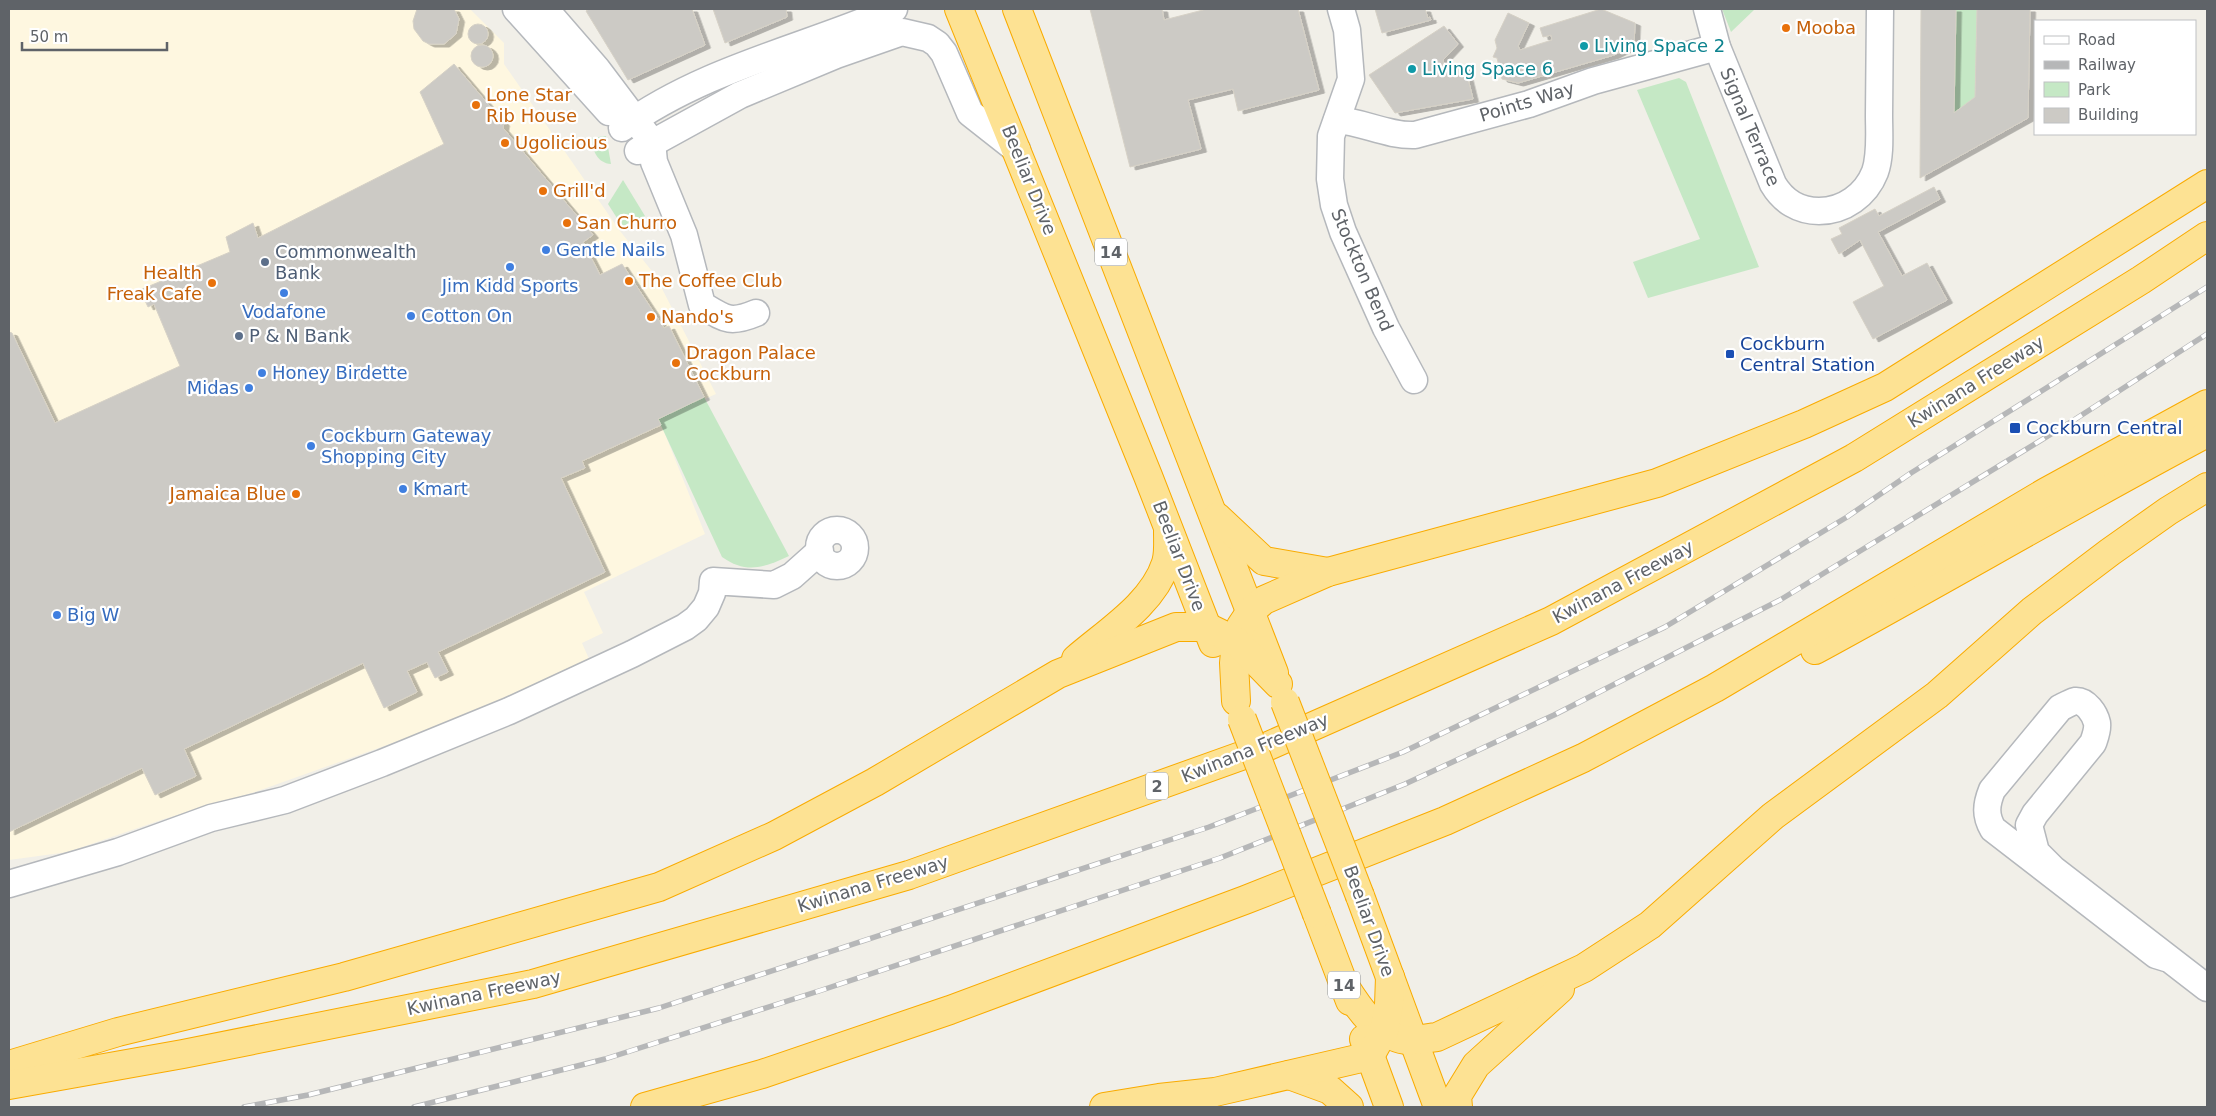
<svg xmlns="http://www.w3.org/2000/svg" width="2216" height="1116" viewBox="0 0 2216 1116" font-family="'DejaVu Sans',sans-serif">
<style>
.commercial{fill:#fef7e0}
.green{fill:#c5e8c5}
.building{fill:#cccac5;stroke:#d6d1c6;filter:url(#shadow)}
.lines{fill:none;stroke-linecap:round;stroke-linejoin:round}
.minor-casing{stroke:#b5b8bc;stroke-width:29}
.highway-casing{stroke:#f9ab00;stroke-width:30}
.minor{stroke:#fff;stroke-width:26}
.highway{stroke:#fde293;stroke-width:28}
.rail-casing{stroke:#b6b7b8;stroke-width:5.5}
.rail{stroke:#fff;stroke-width:4;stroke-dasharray:11;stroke-linecap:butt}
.highway-bridge-casing{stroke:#f9ab00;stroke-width:30;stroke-linecap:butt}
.highway-bridge{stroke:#fde293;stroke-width:28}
.food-dot{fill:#e8710a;stroke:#fff;stroke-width:2}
.culture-dot{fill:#0f9aa8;stroke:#fff;stroke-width:2}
.shop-dot{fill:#3f7fe0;stroke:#fff;stroke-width:2}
.service-dot{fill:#5c6f8a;stroke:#fff;stroke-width:2}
.transit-dot{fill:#1a4fb4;stroke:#fff;stroke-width:2}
.labels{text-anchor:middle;stroke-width:4.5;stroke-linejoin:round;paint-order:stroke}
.shield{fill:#fff;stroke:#8f9295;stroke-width:1}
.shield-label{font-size:16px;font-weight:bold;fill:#5f6368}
.food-label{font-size:18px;fill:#c56008;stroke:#fff;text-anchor:start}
.culture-label{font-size:18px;fill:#0d838f;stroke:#fff;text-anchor:start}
.street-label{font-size:18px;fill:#5f6368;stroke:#fff}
.shop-label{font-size:18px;fill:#366cbe;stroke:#fff;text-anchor:start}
.service-label{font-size:18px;fill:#4e5e75;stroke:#fff;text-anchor:start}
.transit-label{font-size:18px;fill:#164399;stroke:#fff;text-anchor:start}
</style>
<defs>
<filter id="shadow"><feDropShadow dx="5.5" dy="3" stdDeviation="0" flood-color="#0004"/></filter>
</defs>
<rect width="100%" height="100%" fill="#f1efe8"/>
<!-- commercial -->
<path class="commercial" d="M9 9H470L504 43V64L620 231 655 275 716 394 659 419 705 534 584 592 603 633 582 643 589 659 463 718 255 792 164 819 68 852 9 860Z"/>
<!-- green -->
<g class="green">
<path d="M1722 9H1755L1731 32Z"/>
<path d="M1956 9H1977L1975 97 1954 113Z"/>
<path d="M1679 78 1686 82 1759 267 1648 298 1633 262 1700 239 1637 90Z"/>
<path d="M606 136 611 164C597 163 593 151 591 138Z"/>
<path d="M623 180 645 216 624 229 608 204Z"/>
<path d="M704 397 789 556C764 568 746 574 722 557L658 419Z"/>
</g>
<!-- building -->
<g class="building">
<path d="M417 9H454L459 19 456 34 444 44H429L423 41 414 29 413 21Z"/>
<path d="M589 9H692L705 45 628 80 586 11Z"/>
<path d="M713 9H786L787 17 725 43Z"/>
<path d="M1090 9H1162L1164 20 1207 9H1298L1319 90 1238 111 1233 89 1188 100 1201 149 1130 167Z"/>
<path d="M1375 9H1425L1428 18 1430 17 1431 20 1382 33Z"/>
<path d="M1601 9 1635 23 1634 45 1614 55 1518 83 1502 79 1497 58 1493 57 1497 48 1495 40 1508 13 1529 23 1518 46 1520 50 1552 40 1551 35 1543 37 1540 28Z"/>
<path d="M1921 9H1956L1954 113 1975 97 1977 9H2030L2028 118 1920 178Z"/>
<circle cx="478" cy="34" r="10"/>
<path d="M1444 26 1458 44 1443 60 1446 71 1465 67 1473 99 1395 113 1369 75Z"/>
<circle cx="482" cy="56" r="11"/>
<path d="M454 64 504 123 503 128 593 235 583 242 600 275 622 264 664 328 669 326 704 397 658 419 661 425 582 461 585 468 561 478 605 572 438 652 448 672 435 678 427 662 407 671 417 692 384 708 363 663 184 749 196 776 155 795 142 768 9 832V332L12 333 55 423 180 366 154 304 148 307 140 290 230 252 226 237 253 223 258 238 444 144 420 92Z"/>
<path d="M1934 187 1940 199 1878 232 1902 276 1927 263 1947 300 1873 339 1853 302 1884 286 1860 240 1839 254 1831 239 1842 234 1839 228 1875 209 1879 216Z"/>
</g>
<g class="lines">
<!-- minor casing -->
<g class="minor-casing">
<g id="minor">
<path d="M516 9 609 112"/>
<path d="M545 9 597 69 652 142 654 162 684 235 702 305C725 319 730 324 756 313"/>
<path d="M1341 9 1347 30 1351 79 1331 136 1330 179 1334 205 1343 232 1386 328 1414 380"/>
<path d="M1707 9 1717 47 1773 184C1783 201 1799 211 1819 211 1844 211 1866 195 1875 172 1881 155 1879 133 1879 115 1879 80 1880 44 1880 9"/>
<path d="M1337 120C1363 122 1388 136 1415 135L1529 104 1593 81 1717 47"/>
<path d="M622 128C703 69 804 48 894 9"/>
<path d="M638 151 740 95 836 55 902 32 928 38 937 44 944 53 970 113 1017 150"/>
<circle cx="837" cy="548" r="18"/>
<path d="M9 884 118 852 211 818 285 800 382 763 509 711 632 654 685 627 696 619 706 607 712 593 713 581 774 585 792 576 820 551"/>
<path d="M2169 959 2156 955 1993 829C1985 815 1986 805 1992 790L2060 708C2064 706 2071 702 2075 701 2086 700 2095 714 2097 723 2098 730 2095 737 2093 743L2035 814 2029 825 2036 852 2053 869 2207 988"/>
</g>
</g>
<!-- highway casing -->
<g class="highway-casing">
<g id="highway">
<path d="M959 9 1148 476 1213 643"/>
<path d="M1017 9 1274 673"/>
<path d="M1217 517 1264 561 1328 572"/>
<path d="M1815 650C1946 579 2075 503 2207 433"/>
<path d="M1076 659C1107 632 1153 604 1166 563 1169 554 1168 542 1168 532"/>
<path d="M1236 701 1234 663 1236 641 1241 626 1251 611 1264 600 1328 572 1657 483 1804 424 1885 387 2207 184"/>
<path d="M1360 896 1438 1107"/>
<path d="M1317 914 1350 1001"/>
<path d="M1344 985C1359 1009 1376 1035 1406 1040 1416 1041 1427 1038 1437 1037L1584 968 1650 925 1773 816 1937 695 2032 611 2110 552 2168 511 2207 487"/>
<path d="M1364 1039 1389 1107"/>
<path d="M9 1065 118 1032 344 977 659 887 774 836 875 782 1058 674 1176 627H1207L1236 641 1278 684"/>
<path d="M1289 1075 1330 1090 1349 1107"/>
<path d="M9 1085 183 1054 533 984 909 875 1266 747 1551 621 1854 458 2141 280 2207 236"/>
<path d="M645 1107 762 1074 950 1010 1245 900 1445 821 1583 758 1715 688 2046 492 2207 404"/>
<path d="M1104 1107 1159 1098 1215 1092 1370 1056 1384 1031 1389 1005 1390 977"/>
<path d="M1458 1107 1457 1096 1476 1065 1560 989"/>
</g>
</g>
<!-- minor -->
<use href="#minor" class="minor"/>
<!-- highway -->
<use href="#highway" class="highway"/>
<!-- rail casing -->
<g class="rail-casing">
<g id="rail">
<path d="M244 1107 308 1095 659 1008 1209 827 1403 752 1665 627 1847 517 1911 473 2207 287"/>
<path d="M414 1107 605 1059 822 990 1220 858 1405 784 1554 715 1780 600 2074 420 2207 334"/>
</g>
</g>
<!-- rail -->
<use href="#rail" class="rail"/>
<!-- highway-bridge casing -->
<g class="highway-bridge-casing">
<g id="highway-bridge">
<path d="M1285 702 1360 896"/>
<path d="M1242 719 1317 914"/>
</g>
</g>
<!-- highway-bridge -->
<use href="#highway-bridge" class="highway-bridge"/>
</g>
<!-- markers -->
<g class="food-dot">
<circle cx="1786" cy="28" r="5"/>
<circle cx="476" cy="105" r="5"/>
<circle cx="505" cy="143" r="5"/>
<circle cx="543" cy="191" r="5"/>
<circle cx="567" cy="223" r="5"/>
<circle cx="629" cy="281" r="5"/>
<circle cx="212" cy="283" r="5"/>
<circle cx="651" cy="317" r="5"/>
<circle cx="676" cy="363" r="5"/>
<circle cx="296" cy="494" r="5"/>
</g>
<g class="culture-dot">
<circle cx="1584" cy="46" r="5"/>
<circle cx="1412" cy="69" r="5"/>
</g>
<g class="shop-dot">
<circle cx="546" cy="250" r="5"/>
<circle cx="510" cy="267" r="5"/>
<circle cx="284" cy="293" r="5"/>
<circle cx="411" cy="316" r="5"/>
<circle cx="262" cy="373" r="5"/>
<circle cx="249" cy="388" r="5"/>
<circle cx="311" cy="446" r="5"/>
<circle cx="403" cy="489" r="5"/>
<circle cx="57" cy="615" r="5"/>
</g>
<g class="service-dot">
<circle cx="265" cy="262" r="5"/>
<circle cx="239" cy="336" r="5"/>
</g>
<g class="transit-dot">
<rect x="1725" y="349" width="10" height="10" rx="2.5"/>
<rect x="2009" y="422" width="12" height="12" rx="2.5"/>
</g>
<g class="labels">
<!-- shield labels -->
<g class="shield">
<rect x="1095" y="238.5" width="32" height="27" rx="4"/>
<rect x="1146" y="772.5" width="22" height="27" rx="4"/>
<rect x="1328" y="971.5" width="32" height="27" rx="4"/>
</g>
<g class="shield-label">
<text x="1111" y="258">14</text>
<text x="1157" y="792">2</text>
<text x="1344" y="991">14</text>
</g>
<!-- food labels -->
<g class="food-label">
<text x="1796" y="34">Mooba</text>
<text x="486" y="101">Lone Star<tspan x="486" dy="21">Rib House</tspan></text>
<text x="515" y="149">Ugolicious</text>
<text x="553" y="197">Grill'd</text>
<text x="577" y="229">San Churro</text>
<text x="202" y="279" text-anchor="end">Health<tspan x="202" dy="21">Freak Cafe</tspan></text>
<text x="639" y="287">The Coffee Club</text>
<text x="661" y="323">Nando's</text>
<text x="686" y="359">Dragon Palace<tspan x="686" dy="21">Cockburn</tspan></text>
<text x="286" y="500" text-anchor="end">Jamaica Blue</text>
</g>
<!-- culture labels -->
<g class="culture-label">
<text x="1594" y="52">Living Space 2</text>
<text x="1422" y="75">Living Space 6</text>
</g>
<!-- street labels -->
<g class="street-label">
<text transform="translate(1527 102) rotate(-17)" y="6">Points Way</text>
<text transform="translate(1750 127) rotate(67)" y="6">Signal Terrace</text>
<text transform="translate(1029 180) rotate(68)" y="6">Beeliar Drive</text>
<text transform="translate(1362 270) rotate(67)" y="6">Stockton Bend</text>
<text transform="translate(1976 382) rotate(-32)" y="6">Kwinana Freeway</text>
<text transform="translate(1179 556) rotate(69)" y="6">Beeliar Drive</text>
<text transform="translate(1623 582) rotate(-28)" y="6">Kwinana Freeway</text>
<text transform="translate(1255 748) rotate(-22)" y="6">Kwinana Freeway</text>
<text transform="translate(873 884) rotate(-17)" y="6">Kwinana Freeway</text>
<text transform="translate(1369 921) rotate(70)" y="6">Beeliar Drive</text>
<text transform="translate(484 993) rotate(-12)" y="6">Kwinana Freeway</text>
</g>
<!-- shop labels -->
<g class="shop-label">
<text x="556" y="256">Gentle Nails</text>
<text x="510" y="292" text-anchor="middle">Jim Kidd Sports</text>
<text x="284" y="318" text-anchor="middle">Vodafone</text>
<text x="421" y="322">Cotton On</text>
<text x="272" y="379">Honey Birdette</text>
<text x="239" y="394" text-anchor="end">Midas</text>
<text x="321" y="442">Cockburn Gateway<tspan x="321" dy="21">Shopping City</tspan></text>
<text x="413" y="495">Kmart</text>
<text x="67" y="621">Big W</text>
</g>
<!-- service labels -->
<g class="service-label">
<text x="275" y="258">Commonwealth<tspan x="275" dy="21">Bank</tspan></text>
<text x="249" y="342">P &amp; N Bank</text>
</g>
<!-- transit labels -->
<g class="transit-label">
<text x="1740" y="350">Cockburn<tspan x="1740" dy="21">Central Station</tspan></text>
<text x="2026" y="434">Cockburn Central</text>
</g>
</g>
<!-- border -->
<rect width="2216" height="1116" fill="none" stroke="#5f6368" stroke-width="20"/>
<!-- legend -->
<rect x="2034" y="20" width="162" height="115" fill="#ffffff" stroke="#bfc1c3"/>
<rect x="2044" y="36" width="25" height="8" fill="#ffffff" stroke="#bfc1c3"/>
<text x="2078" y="45" font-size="15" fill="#5f6368">Road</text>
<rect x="2044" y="61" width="25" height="8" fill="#b6b7b8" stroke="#bfc1c3"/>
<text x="2078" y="70" font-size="15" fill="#5f6368">Railway</text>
<rect x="2044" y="82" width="25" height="15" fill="#c5e8c5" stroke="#bfc1c3"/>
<text x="2078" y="95" font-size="15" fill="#5f6368">Park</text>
<rect x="2044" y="108" width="25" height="15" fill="#cccac5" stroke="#bfc1c3"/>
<text x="2078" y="120" font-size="15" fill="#5f6368">Building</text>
<!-- scale -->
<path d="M22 42v8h145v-8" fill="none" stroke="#5f6368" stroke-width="2.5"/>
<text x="30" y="42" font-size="15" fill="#5f6368" stroke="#ffffff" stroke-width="4" paint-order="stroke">50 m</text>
</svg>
